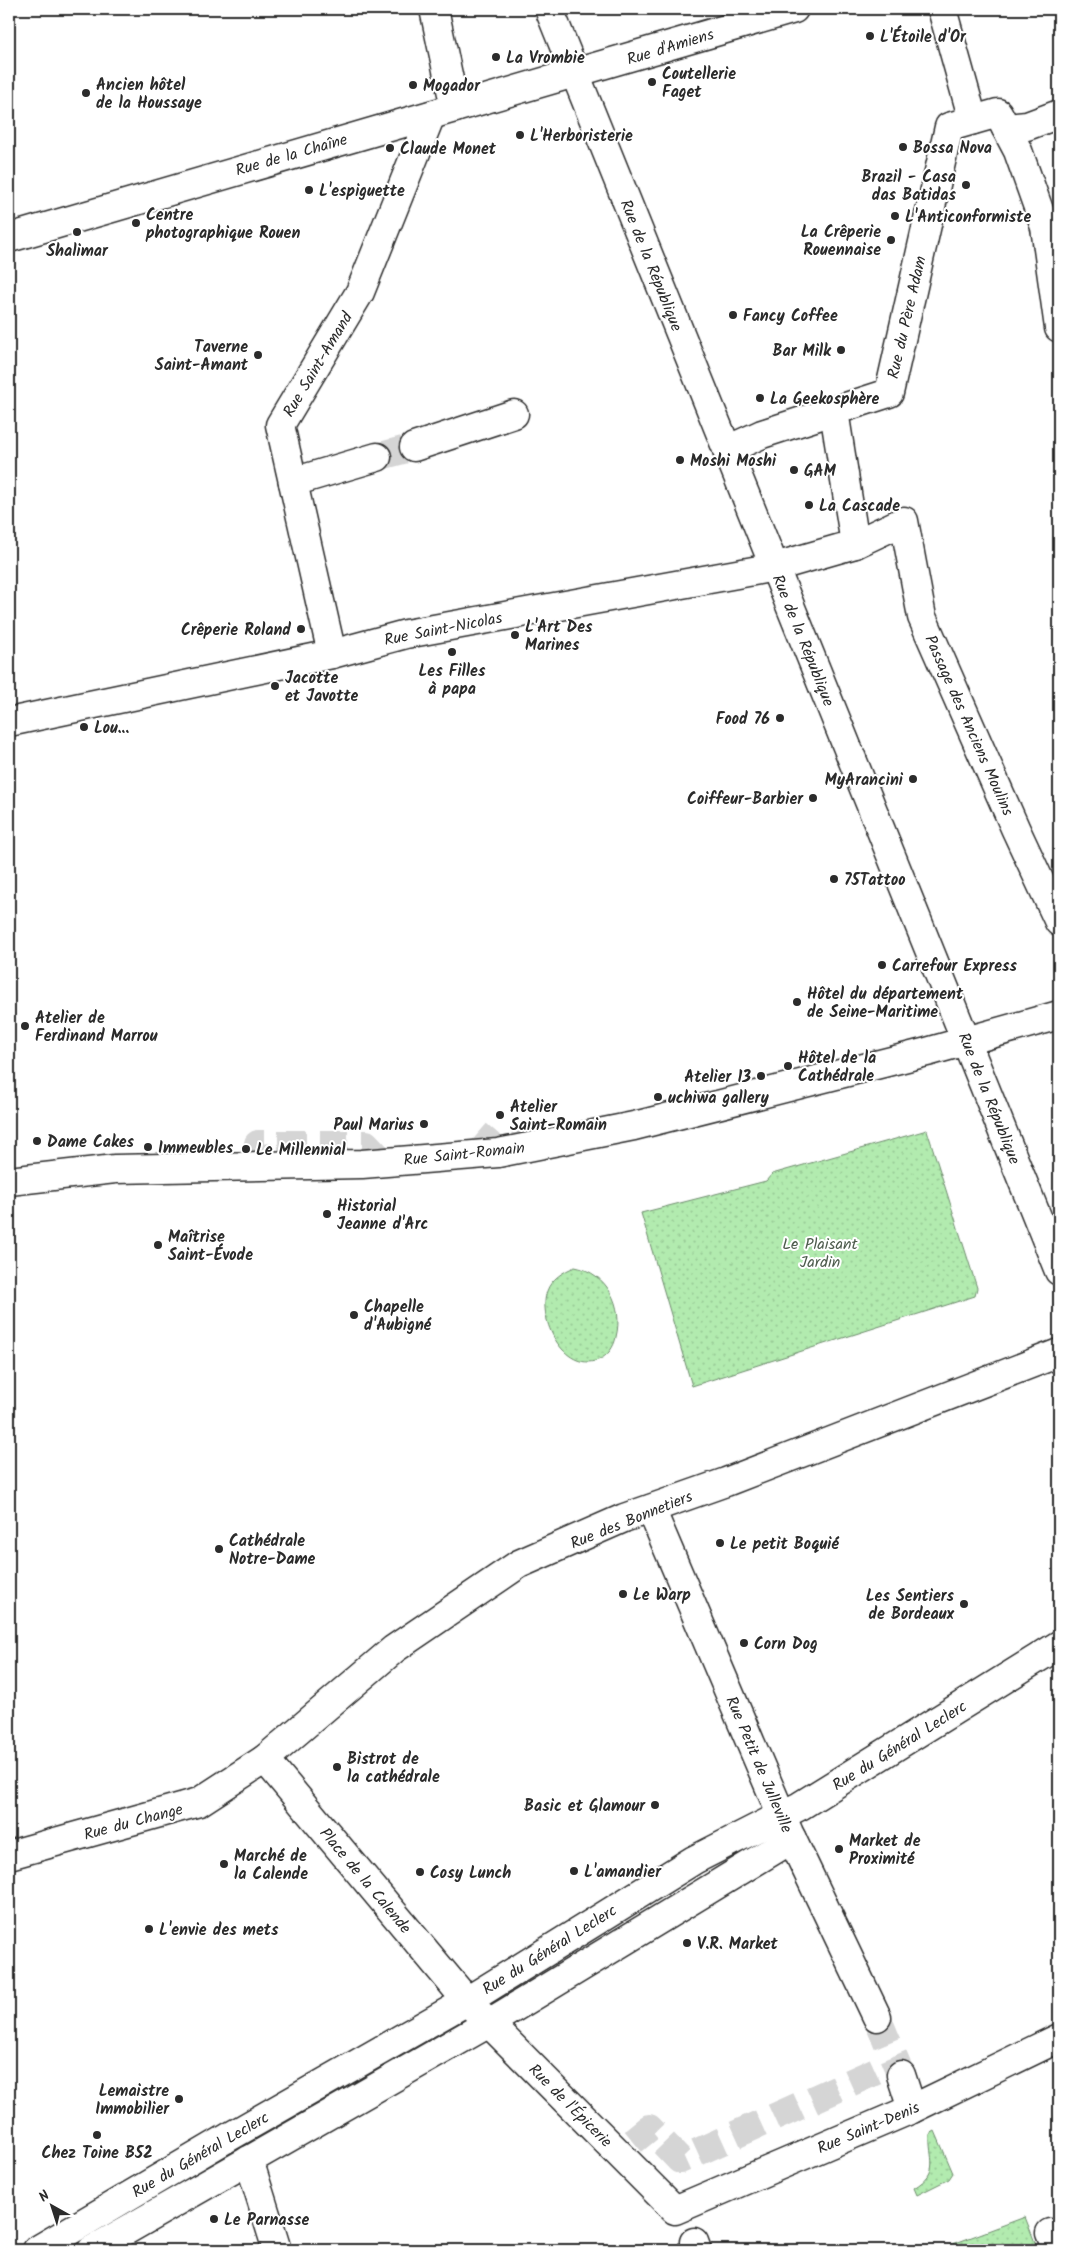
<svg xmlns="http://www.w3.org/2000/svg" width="1068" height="2259" viewBox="0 0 1068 2259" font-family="Kalam,sans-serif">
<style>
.built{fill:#f4ebdd}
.green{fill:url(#green-dots);stroke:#6e8b6d}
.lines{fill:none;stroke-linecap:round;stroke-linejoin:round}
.minor-tunnel{stroke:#d5d5d5;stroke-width:28;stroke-dasharray:28 14;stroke-linecap:butt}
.minor-casing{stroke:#2b2b2b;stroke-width:31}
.minor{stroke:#fff;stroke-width:28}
.poi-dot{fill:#2b2b2b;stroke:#fff;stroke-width:2}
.labels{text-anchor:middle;stroke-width:4;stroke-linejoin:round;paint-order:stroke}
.poi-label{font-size:16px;font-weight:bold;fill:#2b2b2b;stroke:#fff;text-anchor:start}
.street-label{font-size:16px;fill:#2b2b2b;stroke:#fff}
.park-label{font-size:16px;fill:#4d5b4c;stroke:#fff}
</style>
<defs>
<pattern id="green-dots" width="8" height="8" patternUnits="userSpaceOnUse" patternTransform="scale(1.25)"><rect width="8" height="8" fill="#b2ebaf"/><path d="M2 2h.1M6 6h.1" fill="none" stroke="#99ca97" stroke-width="1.8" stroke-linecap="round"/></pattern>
</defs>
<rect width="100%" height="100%" fill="#fff"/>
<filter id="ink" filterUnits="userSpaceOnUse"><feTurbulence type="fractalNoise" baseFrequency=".02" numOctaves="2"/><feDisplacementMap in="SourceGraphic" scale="10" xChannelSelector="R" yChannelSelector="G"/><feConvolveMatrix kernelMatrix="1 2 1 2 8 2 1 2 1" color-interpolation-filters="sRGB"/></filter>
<g filter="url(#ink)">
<!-- built -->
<path class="built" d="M9 469 16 511 9 512Z"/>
<!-- green -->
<g class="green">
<path d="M927 1130 977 1288 975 1296 692 1386 641 1213 766 1181 772 1174Z"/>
<path d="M575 1267C607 1273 624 1306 616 1337 614 1347 608 1356 598 1360 564 1373 537 1319 547 1291 551 1279 564 1271 575 1267Z"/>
<path d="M935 2131 953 2173 949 2179 917 2195 914 2188C942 2171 928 2159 930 2134Z"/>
<path d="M1025 2217 1038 2250H937Z"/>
</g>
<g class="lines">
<!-- minor-tunnel -->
<g class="minor-tunnel">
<path d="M377 457 414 447"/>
<path d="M479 1154 498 1132 512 1138 515 1149"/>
<path d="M259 1166 258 1144H366L383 1162"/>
<path d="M877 2017 901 2075"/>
<path d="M633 2141 649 2128 680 2160 876 2071 879 2075"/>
</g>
<!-- minor casing -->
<g class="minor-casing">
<g id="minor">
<path d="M434 9 455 108"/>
<path d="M549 9 1059 1271"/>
<path d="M942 9 973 120"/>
<path d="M1006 128 1027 126 1059 114"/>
<path d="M9 238C270 160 533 87 794 9"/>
<path d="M834 411 855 544"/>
<path d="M414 447 514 414"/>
<path d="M727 450 762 434 889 393 949 127 998 113 1018 151 1045 227 1059 328"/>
<path d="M293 482 377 457"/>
<path d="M332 654 280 425 360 292 431 115"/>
<path d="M9 722 332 654 406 634 775 567 855 544 904 521 922 617 1016 830 1059 922"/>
<path d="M9 1181 115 1169 362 1164 498 1153 634 1126 927 1052 1059 1015"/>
<path d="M651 1509 789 1833 877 2017"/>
<path d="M265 1759 467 2001 675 2210 912 2109 1059 2038"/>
<path d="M9 1855 199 1802 265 1759 394 1649 519 1564 624 1518 726 1482 1059 1353"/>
<path d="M901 2075 912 2109"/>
<path d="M249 2160 277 2250"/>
<path d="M1050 2233 1057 2250"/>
<path d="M694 2242 697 2250"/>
<path d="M37 2250 229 2137 467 2001 694 1860 800 1806 1059 1645"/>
<path d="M92 2250 489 2023 792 1839"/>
</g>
</g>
<!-- minor -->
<use href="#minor" class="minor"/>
</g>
</g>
<!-- markers -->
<g class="poi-dot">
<circle cx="870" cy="36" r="5"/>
<circle cx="496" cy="57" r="5"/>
<circle cx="652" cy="82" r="5"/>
<circle cx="413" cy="85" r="5"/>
<circle cx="86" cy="93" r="5"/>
<circle cx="520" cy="135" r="5"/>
<circle cx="903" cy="147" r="5"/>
<circle cx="390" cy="148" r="5"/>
<circle cx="966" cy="185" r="5"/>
<circle cx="309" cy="190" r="5"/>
<circle cx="895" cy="216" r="5"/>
<circle cx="136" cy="223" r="5"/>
<circle cx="77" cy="232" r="5"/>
<circle cx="891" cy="240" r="5"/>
<circle cx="733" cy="315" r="5"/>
<circle cx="841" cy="350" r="5"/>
<circle cx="258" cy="355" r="5"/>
<circle cx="760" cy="398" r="5"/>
<circle cx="680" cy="460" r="5"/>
<circle cx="794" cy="470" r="5"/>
<circle cx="809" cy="505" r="5"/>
<circle cx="301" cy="629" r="5"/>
<circle cx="515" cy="635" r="5"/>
<circle cx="452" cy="652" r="5"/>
<circle cx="275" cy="686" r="5"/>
<circle cx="780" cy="718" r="5"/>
<circle cx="84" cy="727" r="5"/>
<circle cx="913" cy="779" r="5"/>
<circle cx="813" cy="798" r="5"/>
<circle cx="834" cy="879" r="5"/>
<circle cx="882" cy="965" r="5"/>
<circle cx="797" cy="1002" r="5"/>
<circle cx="25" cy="1026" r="5"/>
<circle cx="788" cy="1066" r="5"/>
<circle cx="761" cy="1076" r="5"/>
<circle cx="658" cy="1097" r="5"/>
<circle cx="500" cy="1115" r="5"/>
<circle cx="424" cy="1124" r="5"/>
<circle cx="37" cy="1141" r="5"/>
<circle cx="148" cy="1147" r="5"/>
<circle cx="246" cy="1149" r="5"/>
<circle cx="327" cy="1214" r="5"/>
<circle cx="158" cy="1245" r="5"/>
<circle cx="354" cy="1315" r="5"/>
<circle cx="720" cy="1543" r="5"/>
<circle cx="219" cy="1549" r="5"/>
<circle cx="623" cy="1594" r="5"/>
<circle cx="964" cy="1604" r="5"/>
<circle cx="744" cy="1643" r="5"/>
<circle cx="337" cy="1767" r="5"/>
<circle cx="655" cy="1805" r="5"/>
<circle cx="839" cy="1849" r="5"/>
<circle cx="224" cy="1864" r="5"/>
<circle cx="574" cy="1871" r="5"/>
<circle cx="420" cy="1872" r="5"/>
<circle cx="149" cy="1929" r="5"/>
<circle cx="687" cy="1943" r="5"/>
<circle cx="179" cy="2099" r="5"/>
<circle cx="97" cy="2135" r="5"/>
<circle cx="214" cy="2219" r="5"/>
</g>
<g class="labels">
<!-- poi labels -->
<g class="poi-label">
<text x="880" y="42">L'Étoile d'Or</text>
<text x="506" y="63">La Vrombie</text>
<text x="662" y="79">Coutellerie<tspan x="662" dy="18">Faget</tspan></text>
<text x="96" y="90">Ancien hôtel<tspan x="96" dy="18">de la Houssaye</tspan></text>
<text x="423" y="91">Mogador</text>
<text x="530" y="141">L'Herboristerie</text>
<text x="913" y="153">Bossa Nova</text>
<text x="400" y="154">Claude Monet</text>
<text x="956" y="182" text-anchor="end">Brazil - Casa<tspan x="956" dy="18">das Batidas</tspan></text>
<text x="319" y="196">L'espiguette</text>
<text x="146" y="220">Centre<tspan x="146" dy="18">photographique Rouen</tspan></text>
<text x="905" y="222">L'Anticonformiste</text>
<text x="881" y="237" text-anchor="end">La Crêperie<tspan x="881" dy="18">Rouennaise</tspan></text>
<text x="77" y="256" text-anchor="middle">Shalimar</text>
<text x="743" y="321">Fancy Coffee</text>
<text x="248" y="352" text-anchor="end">Taverne<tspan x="248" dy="18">Saint-Amant</tspan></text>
<text x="831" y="356" text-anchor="end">Bar Milk</text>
<text x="770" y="404">La Geekosphère</text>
<text x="690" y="466">Moshi Moshi</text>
<text x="804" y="476">GAM</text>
<text x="819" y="511">La Cascade</text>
<text x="525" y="632">L'Art Des<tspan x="525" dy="18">Marines</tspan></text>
<text x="291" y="635" text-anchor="end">Crêperie Roland</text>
<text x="452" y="676" text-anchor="middle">Les Filles<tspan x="452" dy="18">à papa</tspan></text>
<text x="285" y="683">Jacotte<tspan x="285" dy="18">et Javotte</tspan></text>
<text x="770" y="724" text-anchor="end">Food 76</text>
<text x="94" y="733">Lou...</text>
<text x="903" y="785" text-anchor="end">MyArancini</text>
<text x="803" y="804" text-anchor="end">Coiffeur-Barbier</text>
<text x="844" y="885">75Tattoo</text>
<text x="892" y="971">Carrefour Express</text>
<text x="807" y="999">Hôtel du département<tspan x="807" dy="18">de Seine-Maritime</tspan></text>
<text x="35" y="1023">Atelier de<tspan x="35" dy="18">Ferdinand Marrou</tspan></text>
<text x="798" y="1063">Hôtel de la<tspan x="798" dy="18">Cathédrale</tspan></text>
<text x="751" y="1082" text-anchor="end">Atelier 13</text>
<text x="668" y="1103">uchiwa gallery</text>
<text x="510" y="1112">Atelier<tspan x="510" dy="18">Saint-Romain</tspan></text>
<text x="414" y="1130" text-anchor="end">Paul Marius</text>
<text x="47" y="1147">Dame Cakes</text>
<text x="158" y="1153">Immeubles</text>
<text x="256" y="1155">Le Millennial</text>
<text x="337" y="1211">Historial<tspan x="337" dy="18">Jeanne d'Arc</tspan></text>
<text x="168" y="1242">Maîtrise<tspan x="168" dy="18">Saint-Évode</tspan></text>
<text x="364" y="1312">Chapelle<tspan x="364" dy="18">d'Aubigné</tspan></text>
<text x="229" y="1546">Cathédrale<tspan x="229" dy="18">Notre-Dame</tspan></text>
<text x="730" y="1549">Le petit Boquié</text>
<text x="633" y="1600">Le Warp</text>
<text x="954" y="1601" text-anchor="end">Les Sentiers<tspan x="954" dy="18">de Bordeaux</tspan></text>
<text x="754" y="1649">Corn Dog</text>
<text x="347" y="1764">Bistrot de<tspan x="347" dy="18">la cathédrale</tspan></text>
<text x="645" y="1811" text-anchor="end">Basic et Glamour</text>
<text x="849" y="1846">Market de<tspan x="849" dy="18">Proximité</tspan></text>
<text x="234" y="1861">Marché de<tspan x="234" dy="18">la Calende</tspan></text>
<text x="584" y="1877">L'amandier</text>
<text x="430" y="1878">Cosy Lunch</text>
<text x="159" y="1935">L'envie des mets</text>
<text x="697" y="1949">V.R. Market</text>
<text x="169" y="2096" text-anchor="end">Lemaistre<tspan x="169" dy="18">Immobilier</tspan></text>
<text x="97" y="2158" text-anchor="middle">Chez Toine B52</text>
<text x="224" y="2225">Le Parnasse</text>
</g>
<!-- street labels -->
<g class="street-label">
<text transform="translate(670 46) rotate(-17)" y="6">Rue d'Amiens</text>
<text transform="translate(291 154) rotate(-16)" y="6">Rue de la Chaîne</text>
<text transform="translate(652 265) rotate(68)" y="6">Rue de la République</text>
<text transform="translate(906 317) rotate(-77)" y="6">Rue du Père Adam</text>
<text transform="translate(317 364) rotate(-59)" y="6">Rue Saint-Amand</text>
<text transform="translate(443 628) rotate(-11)" y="6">Rue Saint-Nicolas</text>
<text transform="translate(804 640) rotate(68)" y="6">Rue de la République</text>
<text transform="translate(970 725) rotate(66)" y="6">Passage des Anciens Moulins</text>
<text transform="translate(990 1098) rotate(68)" y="6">Rue de la République</text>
<text transform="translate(464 1153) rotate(-6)" y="6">Rue Saint-Romain</text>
<text transform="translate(631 1519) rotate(-22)" y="6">Rue des Bonnetiers</text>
<text transform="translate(899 1745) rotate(-32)" y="6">Rue du Général Leclerc</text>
<text transform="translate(760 1764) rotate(67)" y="6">Rue Petit de Julleville</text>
<text transform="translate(133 1821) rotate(-15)" y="6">Rue du Change</text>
<text transform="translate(366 1880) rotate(50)" y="6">Place de la Calende</text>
<text transform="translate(549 1949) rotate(-32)" y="6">Rue du Général Leclerc</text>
<text transform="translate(571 2105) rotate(45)" y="6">Rue de l'Épicerie</text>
<text transform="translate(868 2127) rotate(-23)" y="6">Rue Saint-Denis</text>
<text transform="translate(200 2154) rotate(-30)" y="6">Rue du Général Leclerc</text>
</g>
<!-- park labels -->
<g class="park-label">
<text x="820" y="1249">Le Plaisant<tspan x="820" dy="18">Jardin</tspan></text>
</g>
</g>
<!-- margin -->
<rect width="1068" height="2259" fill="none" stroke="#fff" stroke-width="30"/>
<rect x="15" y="15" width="1038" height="2229" fill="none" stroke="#2b2b2b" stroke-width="2" filter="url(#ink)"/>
<!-- north arrow -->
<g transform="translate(52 2206) rotate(321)" stroke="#ffffff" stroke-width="4" paint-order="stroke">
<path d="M0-4L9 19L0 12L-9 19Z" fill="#2b2b2b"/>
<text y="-8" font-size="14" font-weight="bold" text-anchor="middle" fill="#2b2b2b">N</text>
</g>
</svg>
